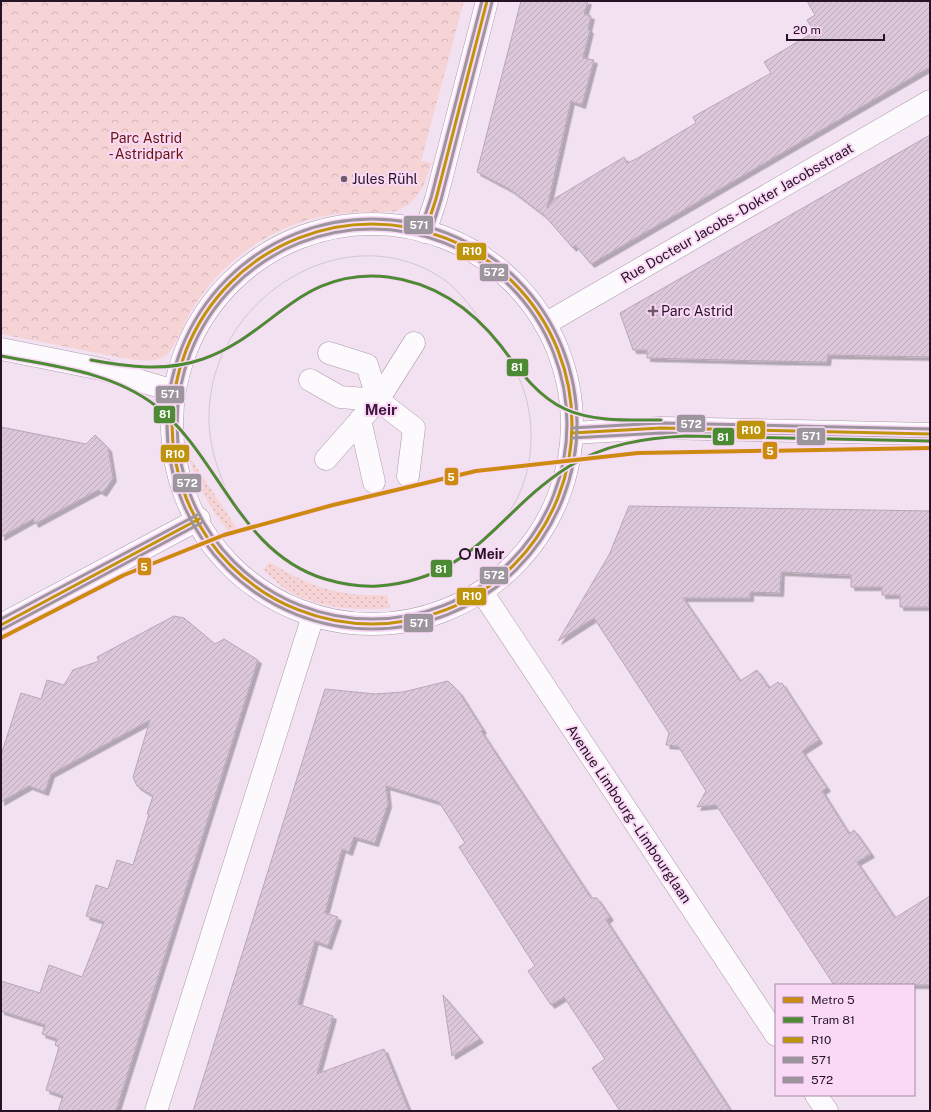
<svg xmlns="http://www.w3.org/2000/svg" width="931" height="1112" viewBox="0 0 931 1112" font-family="'Public Sans',sans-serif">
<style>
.grass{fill:url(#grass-dots)}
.park{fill:url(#park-crowns)}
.building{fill:url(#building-hatch);stroke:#b8a6b6;filter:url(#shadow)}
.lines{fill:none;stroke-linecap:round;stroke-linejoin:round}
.street-casing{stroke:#ac9bab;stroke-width:23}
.secondary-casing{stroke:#ac9bab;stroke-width:23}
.street{stroke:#fdfafd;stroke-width:22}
.secondary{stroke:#fdfafd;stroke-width:22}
.tram{stroke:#cfc9ce;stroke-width:1}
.bus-1-casing{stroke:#fad9f7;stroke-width:6}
.bus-2-casing{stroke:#fad9f7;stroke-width:6}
.bus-3-casing{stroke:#fad9f7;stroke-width:6}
.bus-1{stroke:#be940b;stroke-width:3}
.bus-2{stroke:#9d959d;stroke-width:3}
.bus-3{stroke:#9d959d;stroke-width:3}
.tram-1-casing{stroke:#fad9f7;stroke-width:6}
.tram-1{stroke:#4c8b33;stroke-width:3}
.metro-1-casing{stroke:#fad9f7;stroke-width:7}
.metro-1{stroke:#cc8b10;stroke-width:4}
.poi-dot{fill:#6d5b6c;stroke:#fad9f7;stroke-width:1.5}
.stop-dot{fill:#fad9f7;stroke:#261325;stroke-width:2}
.labels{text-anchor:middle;stroke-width:4;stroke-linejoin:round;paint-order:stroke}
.park-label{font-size:14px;fill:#66140d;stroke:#fad9f7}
.poi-label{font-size:14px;fill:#261325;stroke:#fad9f7;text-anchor:start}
.street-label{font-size:14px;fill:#261325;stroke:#fad9f7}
.stop-label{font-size:14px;font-weight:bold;fill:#261325;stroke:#fad9f7;text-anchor:start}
.neighbourhood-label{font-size:15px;font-weight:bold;fill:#421640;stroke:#fad9f7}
.line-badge{stroke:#fad9f7;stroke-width:1.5}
.badge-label{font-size:11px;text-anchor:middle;font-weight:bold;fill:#fff}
</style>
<defs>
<pattern id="grass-dots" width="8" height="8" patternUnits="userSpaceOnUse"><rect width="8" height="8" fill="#f6d3d5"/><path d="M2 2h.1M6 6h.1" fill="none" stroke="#d3b4b7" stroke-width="1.8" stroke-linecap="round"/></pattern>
<pattern id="park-crowns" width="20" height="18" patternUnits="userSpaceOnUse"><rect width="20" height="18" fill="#f6d3d5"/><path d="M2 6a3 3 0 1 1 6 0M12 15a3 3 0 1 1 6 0" fill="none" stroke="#d3b4b7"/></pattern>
<pattern id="building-hatch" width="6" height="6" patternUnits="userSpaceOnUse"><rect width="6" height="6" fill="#dcc7da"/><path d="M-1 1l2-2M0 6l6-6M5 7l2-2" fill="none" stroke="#bdaabb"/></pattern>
<filter id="shadow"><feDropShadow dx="3.5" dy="3.5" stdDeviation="0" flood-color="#0004"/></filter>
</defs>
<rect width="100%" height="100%" fill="#f2e1f1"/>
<!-- grass -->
<g class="grass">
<path d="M189 456 238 530 232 536C213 512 196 486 189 456Z"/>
<path d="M270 562C308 587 341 597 387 595L390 608C355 611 314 608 284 588 277 583 270 575 263 570Z"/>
</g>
<!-- park -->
<path class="park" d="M1 1H464L421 161 431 163C427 180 419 200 402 208 390 215 374 211 360 212 323 214 295 221 262 240 234 257 210 280 193 308 185 320 175 350 164 357 152 364 134 359 122 358L1 334Z"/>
<!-- building -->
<g class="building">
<path d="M521 1H588L584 14 591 16 588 29 590 30 583 58 594 60 582 105 571 101 547 208 554 199 624 157 627 163 636 159 696 123 693 117 771 73 764 62 814 32 807 20 815 15 807 1H930V67L591 264 575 245 573 248 545 216 511 190 477 172Z"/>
<path d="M930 135V357L828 355 827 362 767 361 647 358V350H633L620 313Z"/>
<path d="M1 427 86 444 95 435 108 448 113 478 103 493 98 490 35 524 33 519 1 537Z"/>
<path d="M629 506 930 511 929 607H900V595H882V587H851V575L822 574 781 572 780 593 750 592V598H683L740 681 757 670 769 688 778 682 780 684 782 683 819 740 802 751 827 788 822 791 849 834 854 830 871 854 857 862 895 918 930 896V985H834L716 805 697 807 706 791 678 746 666 745 669 733 594 618 558 641 609 555Z"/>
<path d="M174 616 184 618 215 644 224 639 258 660 116 1111H58L63 1096 46 1090 59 1047 55 1045 57 1039 42 1034 45 1025 1 1011V981L40 993 49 965 82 977 104 922 86 916 96 885 108 889 117 860 133 865 149 814H147L153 796 137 786 133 777 150 720 51 774 45 792 29 786 1 802V755L21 693 41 699 47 680 64 685 73 670 99 661 97 657Z"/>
<path d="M448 681 459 692 483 730 481 731 591 898H597L610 917 606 920 731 1111H620L592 1068 605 1059 564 997 551 1005 528 971 535 966 459 847 465 843 439 802 386 786 388 804 375 843 354 837 349 852 342 849 325 913 338 917 328 946 315 941 298 1004 333 1016 317 1074 384 1049 409 1111H193L325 689 375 694 403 692Z"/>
<path d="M443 995 480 1039 452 1056Z"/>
</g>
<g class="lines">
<!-- street casing -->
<g class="street-casing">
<g id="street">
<path d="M425 232 436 199 487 1"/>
<path d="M545 324 930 101"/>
<path d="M310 380 340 397 378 400 414 428 408 476"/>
<path d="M378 400 414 343"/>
<path d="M360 420 374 482"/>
<path d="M326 459 378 400 367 365 329 353"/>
<path d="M482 592 776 1035"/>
<path d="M1 625 199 519"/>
<path d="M816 1095 827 1111"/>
<path d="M156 1111 313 616"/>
</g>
</g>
<!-- secondary casing -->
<g class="secondary-casing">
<g id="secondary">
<circle cx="372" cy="424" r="200"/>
<path d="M1 349 101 369 174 391"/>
<path d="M572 433 661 428 930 434"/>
</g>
</g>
<!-- street -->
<use href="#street" class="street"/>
<!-- secondary -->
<use href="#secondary" class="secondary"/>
<!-- tram -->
<g class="tram">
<path d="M238 513C219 477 205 442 210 400 221 296 342 218 437 275 460 288 476 315 492 335"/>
<path d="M486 540C495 529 505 518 513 506 533 472 536 428 524 391 519 375 509 361 501 347"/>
</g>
<!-- bus-1 casing -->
<g class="bus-1-casing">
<g id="bus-1">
<circle cx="372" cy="424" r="200"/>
<path d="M425 232 436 199 487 1"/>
<path d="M572 433 661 428 930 434"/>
<path d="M1 625 199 519"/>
</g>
</g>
<!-- bus-2 casing -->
<g class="bus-2-casing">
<g id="bus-2">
<circle cx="372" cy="424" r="205"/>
<path d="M430 234 441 200 492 2"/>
<path d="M572 438 661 433 930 439"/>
<path d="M3 629 201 523"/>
</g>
</g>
<!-- bus-3 casing -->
<g class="bus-3-casing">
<g id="bus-3">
<circle cx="372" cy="424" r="195"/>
<path d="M420 230 431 198 482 1"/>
<path d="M572 428 661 423 930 429"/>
<path d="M1 619 197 515"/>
</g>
</g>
<!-- bus-1 -->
<use href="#bus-1" class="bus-1"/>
<!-- bus-2 -->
<use href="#bus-2" class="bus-2"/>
<!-- bus-3 -->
<use href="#bus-3" class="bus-3"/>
<!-- tram-1 casing -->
<g class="tram-1-casing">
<g id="tram-1">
<path d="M1 356C53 366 113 372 156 406 220 457 239 553 325 579 342 584 360 587 378 586 474 579 497 512 568 467 604 444 645 438 686 436L930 441"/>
<path d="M91 360C128 367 166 372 203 359 273 335 300 267 388 277 436 283 472 309 501 346 519 370 537 396 565 409 593 422 630 420 661 420"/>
</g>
</g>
<!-- tram-1 -->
<use href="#tram-1" class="tram-1"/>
<!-- metro-1 casing -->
<g class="metro-1-casing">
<path id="metro-1" d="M1 638 124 575 224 535 333 505 476 471 638 453 930 448"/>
</g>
<!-- metro-1 -->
<use href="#metro-1" class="metro-1"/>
</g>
<!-- markers -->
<g class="poi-dot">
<circle cx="344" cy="179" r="4"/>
<path d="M651 305h4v4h4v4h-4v4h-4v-4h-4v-4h4z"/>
</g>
<circle class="stop-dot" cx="465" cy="554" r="5"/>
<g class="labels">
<!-- park labels -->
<g class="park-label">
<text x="146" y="143">Parc Astrid<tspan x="146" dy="16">- Astridpark</tspan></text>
</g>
<!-- poi labels -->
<g class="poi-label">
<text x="352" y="184">Jules Rühl</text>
<text x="661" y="316">Parc Astrid</text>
</g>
<!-- street labels -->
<g class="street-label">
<text transform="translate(737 213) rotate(-30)" y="5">Rue Docteur Jacobs - Dokter Jacobsstraat</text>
<text transform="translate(629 814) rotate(56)" y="5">Avenue Limbourg - Limbourglaan</text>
</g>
<!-- stop labels -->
<g class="stop-label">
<text x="474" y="559">Meir</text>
</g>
<!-- neighbourhood labels -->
<g class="neighbourhood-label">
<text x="381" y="415">Meir</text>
</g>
</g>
<g class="line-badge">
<rect x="403" y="215" width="31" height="20" rx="4" fill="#9d959d"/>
<rect x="456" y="242" width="31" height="19" rx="4" fill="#be940b"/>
<rect x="479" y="263" width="30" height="19" rx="4" fill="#9d959d"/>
<rect x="506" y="358" width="23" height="19" rx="4" fill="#4c8b33"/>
<rect x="155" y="385" width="30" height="19" rx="4" fill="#9d959d"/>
<rect x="153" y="405" width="23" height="19" rx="4" fill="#4c8b33"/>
<rect x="676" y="414" width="30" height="19" rx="4" fill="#9d959d"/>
<rect x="736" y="420" width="30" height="20" rx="4" fill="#be940b"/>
<rect x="796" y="427" width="30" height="19" rx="4" fill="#9d959d"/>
<rect x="712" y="427" width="23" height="19" rx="4" fill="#4c8b33"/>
<rect x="762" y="441" width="16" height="19" rx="4" fill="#cc8b10"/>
<rect x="160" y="444" width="30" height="19" rx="4" fill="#be940b"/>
<rect x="444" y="467" width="15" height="19" rx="4" fill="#cc8b10"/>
<rect x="172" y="473" width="30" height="20" rx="4" fill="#9d959d"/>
<rect x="137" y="557" width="15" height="19" rx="4" fill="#cc8b10"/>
<rect x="430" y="559" width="23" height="19" rx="4" fill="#4c8b33"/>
<rect x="479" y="566" width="30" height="19" rx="4" fill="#9d959d"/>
<rect x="456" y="587" width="31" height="19" rx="4" fill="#be940b"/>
<rect x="403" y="613" width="31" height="20" rx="4" fill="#9d959d"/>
</g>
<g class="badge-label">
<text x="419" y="229">571</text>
<text x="472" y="255">R10</text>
<text x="494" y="276">572</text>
<text x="517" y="371">81</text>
<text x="170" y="398">571</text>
<text x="165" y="418">81</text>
<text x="691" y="428">572</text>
<text x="751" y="434">R10</text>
<text x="811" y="440">571</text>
<text x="723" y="441">81</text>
<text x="770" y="455">5</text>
<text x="175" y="458">R10</text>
<text x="451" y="481">5</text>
<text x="187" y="487">572</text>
<text x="144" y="571">5</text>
<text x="441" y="573">81</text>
<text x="494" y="579">572</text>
<text x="472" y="600">R10</text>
<text x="419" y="627">571</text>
</g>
<!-- border -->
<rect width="931" height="1112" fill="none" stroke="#261325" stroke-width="4"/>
<!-- legend -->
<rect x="775" y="984" width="140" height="112" fill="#fad9f7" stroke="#a58aa3"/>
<rect x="783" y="997" width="20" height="6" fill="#cc8b10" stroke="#a58aa3"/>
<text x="811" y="1004" font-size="12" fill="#261325">Metro 5</text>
<rect x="783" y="1017" width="20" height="6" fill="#4c8b33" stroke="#a58aa3"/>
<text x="811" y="1024" font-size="12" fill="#261325">Tram 81</text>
<rect x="783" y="1037" width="20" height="6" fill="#be940b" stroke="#a58aa3"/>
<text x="811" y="1044" font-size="12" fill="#261325">R10</text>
<rect x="783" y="1057" width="20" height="6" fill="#9d959d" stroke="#a58aa3"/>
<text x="811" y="1064" font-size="12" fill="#261325">571</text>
<rect x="783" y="1077" width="20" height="6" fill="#9d959d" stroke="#a58aa3"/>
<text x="811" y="1084" font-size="12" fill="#261325">572</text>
<!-- scale -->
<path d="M787 34v6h97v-6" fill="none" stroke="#261325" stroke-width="2"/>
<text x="793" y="34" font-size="12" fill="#261325" stroke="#fad9f7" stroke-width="3" paint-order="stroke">20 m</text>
</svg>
